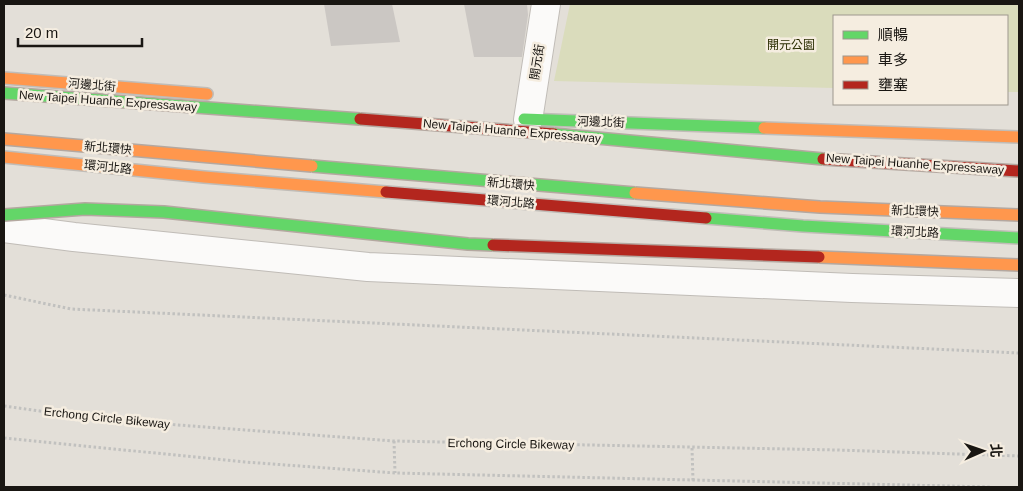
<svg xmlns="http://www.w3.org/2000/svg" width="1023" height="491" viewBox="0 0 1023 491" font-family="Helvetica,'Noto Sans TC',sans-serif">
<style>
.green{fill:#dadcbc}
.building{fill:#cbc7c3}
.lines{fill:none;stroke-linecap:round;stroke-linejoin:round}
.street-casing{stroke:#c0bcb7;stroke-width:30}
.fast-casing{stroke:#c0bcb7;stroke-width:14}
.slow-casing{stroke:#c0bcb7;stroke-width:14}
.jam-casing{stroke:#c0bcb7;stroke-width:14}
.path{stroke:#c1c1bf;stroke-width:3;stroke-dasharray:2.5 2.5;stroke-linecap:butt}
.street{stroke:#fbfaf9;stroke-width:28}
.fast{stroke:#63d668;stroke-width:11}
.slow{stroke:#ff974d;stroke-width:11}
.jam{stroke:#b3261e;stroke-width:11}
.fast-bridge-casing{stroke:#b4a8a0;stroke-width:14;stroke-linecap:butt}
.slow-bridge-casing{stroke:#b4a8a0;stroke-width:14;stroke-linecap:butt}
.jam-bridge-casing{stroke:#b4a8a0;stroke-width:14;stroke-linecap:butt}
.fast-bridge{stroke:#63d668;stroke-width:11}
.slow-bridge{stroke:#ff974d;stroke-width:11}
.jam-bridge{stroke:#b3261e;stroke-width:11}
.labels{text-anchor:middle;stroke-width:5;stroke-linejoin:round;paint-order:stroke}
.park-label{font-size:12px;fill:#2a2d00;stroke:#f5ede0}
.street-label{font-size:12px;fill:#191612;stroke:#f5ede0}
</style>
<rect width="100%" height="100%" fill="#e3dfd8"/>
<!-- green -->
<path class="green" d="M570 4H1019V92H1007V16H834V88L554 81Z"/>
<!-- building -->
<g class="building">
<path d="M324 4H392L400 42 331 46Z"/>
<path d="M464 4H527L528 15 522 57H474Z"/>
</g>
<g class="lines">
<!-- street casing -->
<g class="street-casing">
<g id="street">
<path d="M528 120 546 4"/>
<path d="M4 228 74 237 368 267 852 288 1019 293"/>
</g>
</g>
<!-- fast casing -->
<g class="fast-casing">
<g id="fast">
<path d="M524 119 764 128"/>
<path d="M706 218 803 226 1019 238"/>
</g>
</g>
<!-- slow casing -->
<g class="slow-casing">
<g id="slow">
<path d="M4 78 207 94"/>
<path d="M764 128 1019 137"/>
<path d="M4 157 204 177 386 192"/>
</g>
</g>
<!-- jam casing -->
<g class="jam-casing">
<path id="jam" d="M386 192 706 218"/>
</g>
<!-- path -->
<g class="path">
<path d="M4 295 71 309 1019 353"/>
<path d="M4 406 97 419 394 441 836 450 1019 456"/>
<path d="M4 438 245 462 395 473 991 487"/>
<path d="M394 441 395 473"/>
<path d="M692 448 693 481"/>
</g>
<!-- street -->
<use href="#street" class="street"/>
<!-- fast -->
<use href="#fast" class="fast"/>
<!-- slow -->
<use href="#slow" class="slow"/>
<!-- jam -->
<use href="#jam" class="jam"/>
<!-- fast-bridge casing -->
<g class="fast-bridge-casing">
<g id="fast-bridge">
<path d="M4 93 360 119"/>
<path d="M554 134 823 159"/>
<path d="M312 166 635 193"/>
<path d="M4 215 85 209 164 212 468 244 493 245"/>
</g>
</g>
<!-- slow-bridge casing -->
<g class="slow-bridge-casing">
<g id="slow-bridge">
<path d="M4 139 312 166"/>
<path d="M635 193 820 207 1019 215"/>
<path d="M819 257 1019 265"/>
</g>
</g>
<!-- jam-bridge casing -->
<g class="jam-bridge-casing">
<g id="jam-bridge">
<path d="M360 119 554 134"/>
<path d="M823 159 1019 171"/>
<path d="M493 245 819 257"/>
</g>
</g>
<!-- fast-bridge -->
<use href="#fast-bridge" class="fast-bridge"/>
<!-- slow-bridge -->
<use href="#slow-bridge" class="slow-bridge"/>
<!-- jam-bridge -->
<use href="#jam-bridge" class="jam-bridge"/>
</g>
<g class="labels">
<!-- park labels -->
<g class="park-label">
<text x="791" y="49">開元公園</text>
</g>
<!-- street labels -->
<g class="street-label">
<text transform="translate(537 62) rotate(-81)" y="4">開元街</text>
<text transform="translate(92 85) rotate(5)" y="4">河邊北街</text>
<text transform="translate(108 101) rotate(4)" y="4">New Taipei Huanhe Expressaway</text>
<text transform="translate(601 122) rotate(2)" y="4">河邊北街</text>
<text transform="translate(512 131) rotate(5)" y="4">New Taipei Huanhe Expressaway</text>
<text transform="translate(108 148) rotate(5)" y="4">新北環快</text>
<text transform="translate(915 164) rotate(4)" y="4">New Taipei Huanhe Expressaway</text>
<text transform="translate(108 167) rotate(6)" y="4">環河北路</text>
<text transform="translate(511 184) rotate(5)" y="4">新北環快</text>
<text transform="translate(511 202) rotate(5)" y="4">環河北路</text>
<text transform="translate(915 211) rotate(2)" y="4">新北環快</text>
<text transform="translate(915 232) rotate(3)" y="4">環河北路</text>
<text transform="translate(107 418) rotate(6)" y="4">Erchong Circle Bikeway</text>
<text transform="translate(511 444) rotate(1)" y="4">Erchong Circle Bikeway</text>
</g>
</g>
<!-- border -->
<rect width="1023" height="491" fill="none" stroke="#191612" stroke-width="10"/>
<!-- legend -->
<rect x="833" y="15" width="175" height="90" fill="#f5ede0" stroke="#9d978e"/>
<rect x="843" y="31" width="25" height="8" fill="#63d668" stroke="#9d978e"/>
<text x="878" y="40" font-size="15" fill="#191612">順暢</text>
<rect x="843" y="56" width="25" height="8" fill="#ff974d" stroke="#9d978e"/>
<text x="878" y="65" font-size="15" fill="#191612">車多</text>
<rect x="843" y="81" width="25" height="8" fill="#b3261e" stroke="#9d978e"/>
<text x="878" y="90" font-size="15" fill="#191612">壅塞</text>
<!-- north arrow -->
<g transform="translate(983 451) rotate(88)" stroke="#f5ede0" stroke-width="4" paint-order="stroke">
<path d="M0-4L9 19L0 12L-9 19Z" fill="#191612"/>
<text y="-8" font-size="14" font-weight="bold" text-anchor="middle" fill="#191612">北</text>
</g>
<!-- scale -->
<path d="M18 38v8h124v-8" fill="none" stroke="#191612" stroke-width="2.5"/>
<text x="25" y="38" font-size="15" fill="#191612" stroke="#f5ede0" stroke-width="4" paint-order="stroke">20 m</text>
</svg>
